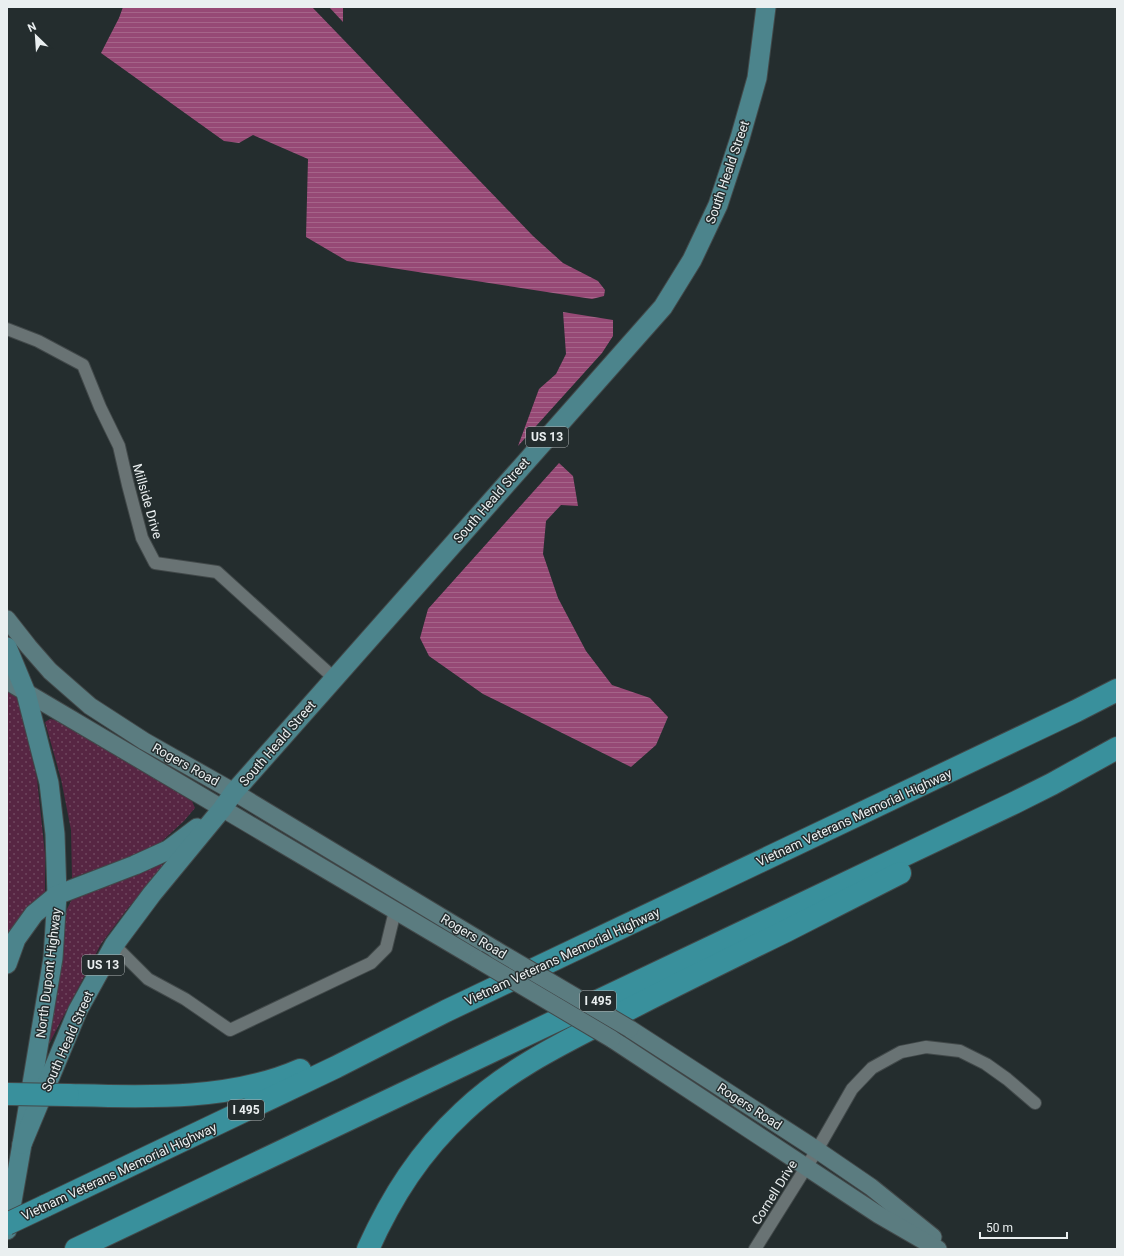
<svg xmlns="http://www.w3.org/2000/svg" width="1124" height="1256" viewBox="0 0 1124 1256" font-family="Roboto,sans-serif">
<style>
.grass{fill:url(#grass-dots)}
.water{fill:url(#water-rules)}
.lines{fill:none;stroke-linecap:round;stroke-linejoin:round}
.street-casing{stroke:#42494a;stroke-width:14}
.secondary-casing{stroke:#42494a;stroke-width:19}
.primary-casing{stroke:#42494a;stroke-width:21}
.highway-casing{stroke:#42494a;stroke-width:24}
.street{stroke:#697374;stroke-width:12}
.secondary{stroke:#5b7c80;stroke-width:17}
.primary{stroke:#4c848c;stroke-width:19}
.highway{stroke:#39909c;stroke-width:22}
.secondary-bridge-casing{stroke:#42494a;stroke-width:19;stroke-linecap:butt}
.highway-bridge-casing{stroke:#42494a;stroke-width:24;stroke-linecap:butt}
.secondary-bridge{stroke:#5b7c80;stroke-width:17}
.highway-bridge{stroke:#39909c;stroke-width:22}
.labels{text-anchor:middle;stroke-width:3;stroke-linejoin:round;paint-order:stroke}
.shield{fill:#242d2e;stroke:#afb5b6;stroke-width:1}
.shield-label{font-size:12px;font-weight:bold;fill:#eaeff0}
.street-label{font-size:13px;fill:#eaeff0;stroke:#242d2e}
</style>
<defs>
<pattern id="grass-dots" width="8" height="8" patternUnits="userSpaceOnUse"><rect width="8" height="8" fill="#572643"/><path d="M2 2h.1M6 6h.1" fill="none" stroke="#6f465e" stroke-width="1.8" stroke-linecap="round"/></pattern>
<pattern id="water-rules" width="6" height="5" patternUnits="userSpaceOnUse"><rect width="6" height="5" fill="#964975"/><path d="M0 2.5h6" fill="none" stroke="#a56489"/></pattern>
</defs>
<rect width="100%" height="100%" fill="#242d2e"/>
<!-- grass -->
<g class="grass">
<path d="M7 690 17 698 25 726 37 779 45 854V895L7 940Z"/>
<path d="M50 719 59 721 192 801 195 808 184 821 160 843 148 850 72 878 71 830 61 779 45 722Z"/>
<path d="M160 861 164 867 128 908 101 944 48 1046 65 913 72 899Z"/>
</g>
<!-- water -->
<g class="water">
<path d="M123 7H312L533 236 563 263 598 281 605 290 604 296 592 299 347 261 306 237 308 159 253 135 239 143 224 141 101 53 119 18Z"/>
<path d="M329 7H343V22Z"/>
<path d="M563 312 613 320V336L602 353 518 446 539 389 556 374 566 354Z"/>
<path d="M559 463 573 476 578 506 561 505 546 521 543 554 558 598 586 651 612 685 650 698 668 717 656 745 631 767 483 694 429 656 420 638 428 609Z"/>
</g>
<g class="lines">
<!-- street casing -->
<g class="street-casing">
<g id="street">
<path d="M7 329 38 341 83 365 100 407 119 446 128 485 142 538 155 563 217 572 334 678"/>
<path d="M114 945 148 979 185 999 230 1030 371 963 386 948 395 911"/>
<path d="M755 1249 817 1150 852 1089 872 1068 901 1052 926 1047 960 1051 986 1064 1007 1079 1035 1103"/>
</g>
</g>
<!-- secondary casing -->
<g class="secondary-casing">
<g id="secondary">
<path d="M7 619 29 647 50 671 90 706 144 741 234 792 496 950"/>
<path d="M7 681 477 959"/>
<path d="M630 1029 817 1150 871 1187 933 1237"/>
<path d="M612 1039 879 1215 938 1249"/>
</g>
</g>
<!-- primary casing -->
<g class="primary-casing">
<g id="primary">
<path d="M7 647 26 693 49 783 55 834 57 895 53 958 22 1144 7 1230"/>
<path d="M7 964 16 939 34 914 57 895 135 865 168 850 197 828"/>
<path d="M22 1144 78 1010 114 945 152 894 222 809 234 792 663 307 692 260 718 205 740 138 757 78 766 7"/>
</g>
</g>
<!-- highway casing -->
<g class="highway-casing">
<g id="highway">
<path d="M68 1095C144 1097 229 1101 300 1070"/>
<path d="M45 1206 336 1067 446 1011 1076 711 1117 690"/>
<path d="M76 1249 1014 803 1052 784 1117 748"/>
<path d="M368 1249C392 1196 420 1152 463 1112 513 1064 578 1036 639 1004 688 979 737 955 786 931 824 912 862 892 900 873"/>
</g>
</g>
<!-- street -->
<use href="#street" class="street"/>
<!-- secondary -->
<use href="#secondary" class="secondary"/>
<!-- primary -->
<use href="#primary" class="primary"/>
<!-- highway -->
<use href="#highway" class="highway"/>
<!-- secondary-bridge casing -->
<g class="secondary-bridge-casing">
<g id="secondary-bridge">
<path d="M496 950 630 1029"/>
<path d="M477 959 612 1039"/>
</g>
</g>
<!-- highway-bridge casing -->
<g class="highway-bridge-casing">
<g id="highway-bridge">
<path d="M7 1094 68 1095"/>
<path d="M7 1224 45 1206"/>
</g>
</g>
<!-- secondary-bridge -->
<use href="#secondary-bridge" class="secondary-bridge"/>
<!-- highway-bridge -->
<use href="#highway-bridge" class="highway-bridge"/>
</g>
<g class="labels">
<!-- shield labels -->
<g class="shield">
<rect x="526" y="427" width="42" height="20" rx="3"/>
<rect x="82" y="955" width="42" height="20" rx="3"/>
<rect x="580" y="991" width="36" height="20" rx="3"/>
<rect x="228" y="1100" width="36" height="20" rx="3"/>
</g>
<g class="shield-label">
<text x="547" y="441">US 13</text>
<text x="103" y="969">US 13</text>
<text x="598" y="1005">I 495</text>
<text x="246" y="1114">I 495</text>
</g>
<!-- street labels -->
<g class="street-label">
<text transform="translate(727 172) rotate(-71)" y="5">South Heald Street</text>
<text transform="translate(491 500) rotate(-49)" y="5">South Heald Street</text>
<text transform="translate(148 501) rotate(74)" y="5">Millside Drive</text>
<text transform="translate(277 743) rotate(-49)" y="5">South Heald Street</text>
<text transform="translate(186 764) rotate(29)" y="5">Rogers Road</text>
<text transform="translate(854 817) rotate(-25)" y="5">Vietnam Veterans Memorial Highway</text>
<text transform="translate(474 936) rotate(31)" y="5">Rogers Road</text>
<text transform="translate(562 956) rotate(-25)" y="5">Vietnam Veterans Memorial Highway</text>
<text transform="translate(48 973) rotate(-83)" y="5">North Dupont Highway</text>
<text transform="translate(67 1041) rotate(-66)" y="5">South Heald Street</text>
<text transform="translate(750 1106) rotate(33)" y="5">Rogers Road</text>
<text transform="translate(119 1171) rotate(-25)" y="5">Vietnam Veterans Memorial Highway</text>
<text transform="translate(774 1192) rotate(-58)" y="5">Cornell Drive</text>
</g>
</g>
<!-- border -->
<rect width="1124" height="1256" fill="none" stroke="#eaeff0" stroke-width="16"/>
<!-- north arrow -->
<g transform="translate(36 36) rotate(335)" stroke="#242d2e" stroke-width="3" paint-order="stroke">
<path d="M0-3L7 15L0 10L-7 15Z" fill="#eaeff0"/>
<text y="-6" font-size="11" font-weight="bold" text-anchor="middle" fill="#eaeff0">N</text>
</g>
<!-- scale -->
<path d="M980 1232v6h87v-6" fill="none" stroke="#eaeff0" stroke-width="2"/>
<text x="986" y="1232" font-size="12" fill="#eaeff0" stroke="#242d2e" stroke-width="3" paint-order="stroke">50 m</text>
</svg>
